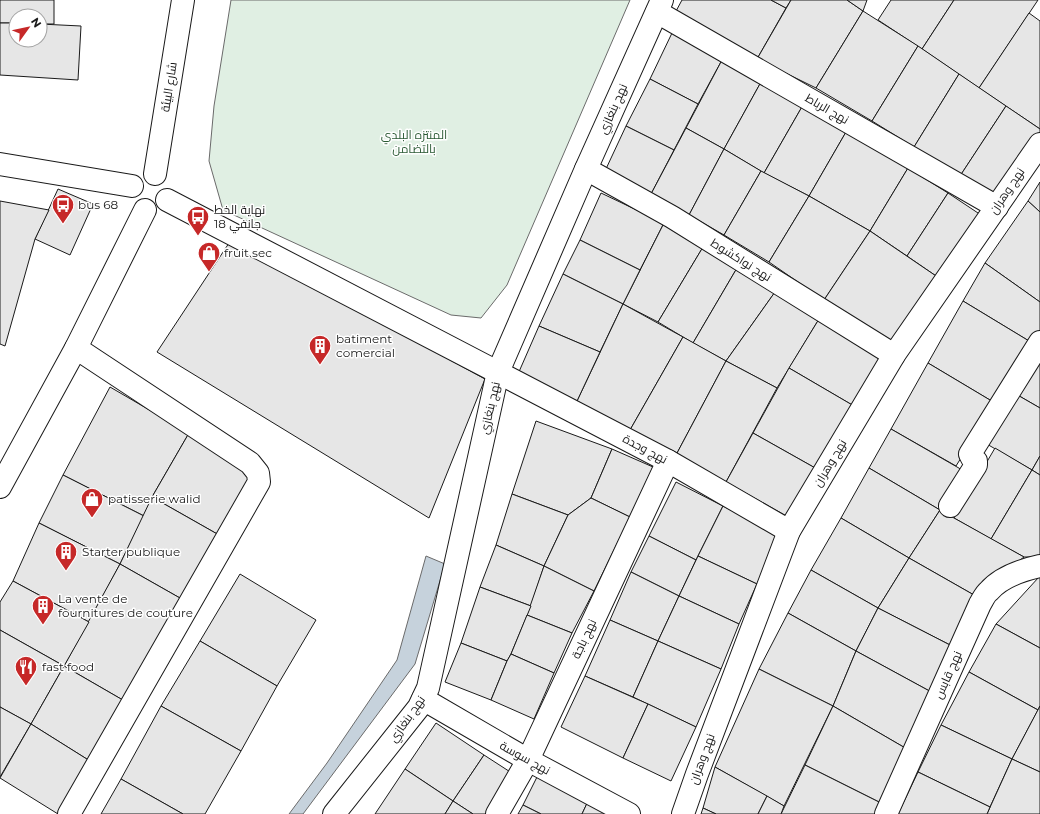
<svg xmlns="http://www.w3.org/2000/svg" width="1040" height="814" viewBox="0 0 1040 814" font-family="Montserrat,Cairo,sans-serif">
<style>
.green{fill:#e0efe3;stroke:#6a6a6a}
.water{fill:#c6d2dc;stroke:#6a6a6a}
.building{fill:#e6e6e6;stroke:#1a1a1a}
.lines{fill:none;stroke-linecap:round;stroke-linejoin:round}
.minor-casing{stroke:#1a1a1a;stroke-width:24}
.minor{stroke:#fff;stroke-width:22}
.labels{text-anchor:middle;stroke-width:3;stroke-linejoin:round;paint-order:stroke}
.street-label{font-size:12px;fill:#1a1a1a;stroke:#fff}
.park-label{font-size:12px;fill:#2b5a34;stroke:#fff}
.poi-label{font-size:12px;fill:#1a1a1a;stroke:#fff;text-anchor:start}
</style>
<rect width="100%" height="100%" fill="#fff"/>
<!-- green -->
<path class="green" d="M231 0H630L507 285 481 318 451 315 223 210 209 161 214 106Z"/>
<!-- water -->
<path class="water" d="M426 556 445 564 415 664 303 814H289L327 763 397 660Z"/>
<!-- building -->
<g class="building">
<path d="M0 0H54V24H40V16H16V23H0Z"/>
<path d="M682 0H771L786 8 757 59 675 13Z"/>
<path d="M771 0H791L786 8Z"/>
<path d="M791 0H847L863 11 816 88 757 59Z"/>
<path d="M847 0H867L863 11Z"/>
<path d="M891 0H954L922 49 878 20Z"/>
<path d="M954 0H1038L979 88 922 49Z"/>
<path d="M863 11 918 46 872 121 816 88Z"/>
<path d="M1029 13 1040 21V129L979 88Z"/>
<path d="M0 23H16V40H40V24L81 26 78 80 0 75Z"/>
<path d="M672 33 722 60 698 104 650 79Z"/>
<path d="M918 46 959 74 914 147 872 121Z"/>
<path d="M722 60 761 82 724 149 686 128Z"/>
<path d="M959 74 1006 106 960 176 914 147Z"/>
<path d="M650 79 698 104 674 150 626 126Z"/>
<path d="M761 82 803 105 764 173 724 149Z"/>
<path d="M803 105 846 132 809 196 764 173Z"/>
<path d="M1006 106 1040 129V136L997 200 960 176Z"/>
<path d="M626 126 674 150 651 194 605 171Z"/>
<path d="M686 128 724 149 689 215 651 194Z"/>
<path d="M846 132 908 168 870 231 809 196Z"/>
<path d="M724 149 761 171 724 235 689 215Z"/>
<path d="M908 168 948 193 907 256 870 231Z"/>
<path d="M761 171 809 196 769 262 724 235Z"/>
<path d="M1040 182V212L1028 201Z"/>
<path d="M58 189 93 204 70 255 35 239Z"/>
<path d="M601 193 664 223 640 270 580 240Z"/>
<path d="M948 193 981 215 939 278 907 256Z"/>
<path d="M809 196 870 231 824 300 769 262Z"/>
<path d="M0 201 49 210 35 239 5 346 0 344Z"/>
<path d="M1028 201 1040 212V302L985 263Z"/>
<path d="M664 223 703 247 658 322 623 304Z"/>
<path d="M870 231 939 278 894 346 824 300Z"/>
<path d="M231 240 485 379 429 518 157 352Z"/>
<path d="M580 240 640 270 623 304 563 274Z"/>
<path d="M703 247 737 268 693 343 658 322Z"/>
<path d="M985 263 1040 302V334L1034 344 963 301Z"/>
<path d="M737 268 775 292 726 361 693 343Z"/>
<path d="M563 274 623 304 600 352 539 326Z"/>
<path d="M775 292 819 319 777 388 726 361Z"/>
<path d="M963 301 1034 344 995 403 928 363Z"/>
<path d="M623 304 683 337 630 430 577 401Z"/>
<path d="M819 319 881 359 854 406 789 368Z"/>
<path d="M539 326 600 352 577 401 518 374Z"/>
<path d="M683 337 726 361 676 455 630 430Z"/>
<path d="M1040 348V408L1014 393Z"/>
<path d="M726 361 777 388 726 482 676 455Z"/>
<path d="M928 363 995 403 956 466 891 429Z"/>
<path d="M789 368 854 406 817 469 753 433Z"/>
<path d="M110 387 189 433 152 497 144 516 63 475Z"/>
<path d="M1014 393 1040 408V456L1032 470 985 443Z"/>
<path d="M536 421 612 449 591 498 568 515 512 494Z"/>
<path d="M891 429 964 471 940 510 869 468Z"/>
<path d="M189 433 255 479 219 535 152 497Z"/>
<path d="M753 433 817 469 790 518 726 482Z"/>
<path d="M995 448 1032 470 991 539 954 518Z"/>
<path d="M612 449 653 467 630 517 591 498Z"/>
<path d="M1040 456V475L1032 470Z"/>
<path d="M869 468 940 510 909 558 841 518Z"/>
<path d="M1032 470 1040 475V557H1024L991 539Z"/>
<path d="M63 475 144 516 120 564 39 523Z"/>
<path d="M676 482 723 506 696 560 649 536Z"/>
<path d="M512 494 568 515 544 566 496 545Z"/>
<path d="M152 497 219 535 187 602 120 564Z"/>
<path d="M591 498 630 517 594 591 544 566 568 515Z"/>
<path d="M723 506 781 536 757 584 698 556Z"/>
<path d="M940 510 954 518 1024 557 974 595 909 558Z"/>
<path d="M841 518 909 558 878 608 811 570Z"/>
<path d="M39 523 120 564 89 622 13 581Z"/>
<path d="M649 536 696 560 679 596 631 572Z"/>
<path d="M496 545 544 566 531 606 480 587Z"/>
<path d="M698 556 757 584 739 624 679 596Z"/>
<path d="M909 558 974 595 952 646 878 608Z"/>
<path d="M120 564 187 602 128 703 64 666Z"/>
<path d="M544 566 594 591 572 633 527 615Z"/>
<path d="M811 570 878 608 856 651 788 613Z"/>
<path d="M631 572 679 596 658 641 610 620Z"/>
<path d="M240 574 316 620 277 686 200 641Z"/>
<path d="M1039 577H1040V648L996 624Z"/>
<path d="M13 581 89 622 64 666 0 630V602Z"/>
<path d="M480 587 531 606 511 654 507 661 461 643Z"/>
<path d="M679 596 739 624 721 669 658 641Z"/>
<path d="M878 608 952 646 935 694 856 651Z"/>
<path d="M788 613 856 651 833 706 759 669Z"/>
<path d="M527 615 572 633 554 673 511 654Z"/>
<path d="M610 620 658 641 633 697 585 676Z"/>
<path d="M996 624 1040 648V706L1038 710 969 672Z"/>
<path d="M0 630 64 666 31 724 0 707Z"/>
<path d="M200 641 277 686 241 751 161 706Z"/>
<path d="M658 641 721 669 696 727 633 697Z"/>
<path d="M461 643 507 661 491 700 445 682Z"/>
<path d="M856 651 935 694 907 749 833 706Z"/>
<path d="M511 654 554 673 534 719 491 700 507 661Z"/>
<path d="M64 666 128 703 90 761 31 724Z"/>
<path d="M759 669 833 706 784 806 715 767Z"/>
<path d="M969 672 1038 710 1012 759 941 725Z"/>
<path d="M585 676 648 704 623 758 561 727Z"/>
<path d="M648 704 696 727 671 781 623 758Z"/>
<path d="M161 706 241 751 205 814H183L121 779Z"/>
<path d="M833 706 907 749 883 804 805 765Z"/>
<path d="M1040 706V772L1012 759Z"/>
<path d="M0 707 31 724 0 777Z"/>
<path d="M436 723 484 755 453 801 405 769Z"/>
<path d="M31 724 90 761 58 814 0 778Z"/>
<path d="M941 725 1012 759 990 807 918 772Z"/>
<path d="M484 755 518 777 494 814H473L453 801Z"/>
<path d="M1012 759 1040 772V814H987Z"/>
<path d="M805 765 883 804 879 814H781Z"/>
<path d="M715 767 767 796 758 814H716L703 808Z"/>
<path d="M405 769 453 801 445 814H375Z"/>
<path d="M918 772 990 807 987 814H898Z"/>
<path d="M539 773 589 799 582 814H541L523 805Z"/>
<path d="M121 779 183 814H101Z"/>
<path d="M767 796 784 806 781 814H758Z"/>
<path d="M589 799 615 814H582Z"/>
<path d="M453 801 473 814H445Z"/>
<path d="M523 805 541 814H518Z"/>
<path d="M703 808 716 814H701Z"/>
</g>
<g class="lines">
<!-- minor casing -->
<g class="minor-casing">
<g id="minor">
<path d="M657 12 997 207"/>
<path d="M0 164 132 186"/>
<path d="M586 169 672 217 894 355"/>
<path d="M155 174 183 0"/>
<path d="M167 200 668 461 789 531"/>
<path d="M0 487 76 348 145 210"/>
<path d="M950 506 976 465V461L972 458 970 454 1040 342"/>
<path d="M423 699 528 760 629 814"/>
<path d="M69 814 259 482 258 473 250 463 76 348"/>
<path d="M334 814 419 707 428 688 498 372 586 169 662 0"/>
<path d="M497 814 528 760 668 461"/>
<path d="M683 814 697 774 789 531 894 355 1040 144"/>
<path d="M886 814 980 604C983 599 985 594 989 591 1001 577 1022 570 1040 566"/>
</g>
</g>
<!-- minor -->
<use href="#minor" class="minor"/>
</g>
<!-- icons -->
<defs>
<g id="bus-pin" transform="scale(1.15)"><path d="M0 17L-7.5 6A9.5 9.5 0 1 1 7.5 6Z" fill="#c62828" stroke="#fff"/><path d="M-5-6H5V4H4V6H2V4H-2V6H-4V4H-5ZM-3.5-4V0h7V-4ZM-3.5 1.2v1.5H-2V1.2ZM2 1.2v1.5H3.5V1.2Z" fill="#fff"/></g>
<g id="shop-pin" transform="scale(1.15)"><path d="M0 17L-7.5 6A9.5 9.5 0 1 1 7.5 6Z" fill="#c62828" stroke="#fff"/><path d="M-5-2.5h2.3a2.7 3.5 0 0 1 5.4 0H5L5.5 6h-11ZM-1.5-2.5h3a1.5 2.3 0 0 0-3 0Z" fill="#fff"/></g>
<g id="building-pin" transform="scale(1.15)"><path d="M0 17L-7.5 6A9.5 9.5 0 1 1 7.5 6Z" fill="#c62828" stroke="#fff"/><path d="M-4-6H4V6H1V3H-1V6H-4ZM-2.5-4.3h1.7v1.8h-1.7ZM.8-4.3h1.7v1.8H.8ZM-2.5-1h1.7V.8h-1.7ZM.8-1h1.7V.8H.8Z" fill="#fff"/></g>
<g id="restaurant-pin" transform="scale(1.15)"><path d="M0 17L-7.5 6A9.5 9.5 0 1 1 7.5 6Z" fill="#c62828" stroke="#fff"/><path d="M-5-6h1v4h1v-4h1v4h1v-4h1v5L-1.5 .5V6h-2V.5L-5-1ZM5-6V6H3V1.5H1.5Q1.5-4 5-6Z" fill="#fff"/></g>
</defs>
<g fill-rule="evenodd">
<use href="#bus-pin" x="63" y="205"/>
<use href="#bus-pin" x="198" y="217"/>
<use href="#shop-pin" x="209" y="253"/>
<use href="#building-pin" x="320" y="346"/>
<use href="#shop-pin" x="92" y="499"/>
<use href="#building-pin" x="66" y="552"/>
<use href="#building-pin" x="43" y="606"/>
<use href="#restaurant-pin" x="26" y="667"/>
</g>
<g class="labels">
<!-- street labels -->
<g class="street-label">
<text transform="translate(169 87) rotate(-81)" y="4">شارع البيئة</text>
<text transform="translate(613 109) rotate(-66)" y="4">نهج بنغازي</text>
<text transform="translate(827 109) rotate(30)" y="4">نهج الرباط</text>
<text transform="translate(1007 191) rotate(-56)" y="4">نهج وهران</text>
<text transform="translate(741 260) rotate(32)" y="4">نهج نواكشوط</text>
<text transform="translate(490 408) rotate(-77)" y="4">نهج بنغازي</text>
<text transform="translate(645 449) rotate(28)" y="4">نهج وجدة</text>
<text transform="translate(830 463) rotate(-59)" y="4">نهج وهران</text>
<text transform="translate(584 639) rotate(-65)" y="4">نهج باجة</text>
<text transform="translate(948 675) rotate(-66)" y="4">نهج قابس</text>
<text transform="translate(407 719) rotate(-55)" y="4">نهج بنغازي</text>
<text transform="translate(525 758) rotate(29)" y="4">نهج سوسة</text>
<text transform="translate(702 759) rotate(-70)" y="4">نهج وهران</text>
</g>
<!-- park labels -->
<g class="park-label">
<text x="414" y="139">المنتزه البلدي<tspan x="414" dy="14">بالتضامن</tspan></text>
</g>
<!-- poi labels -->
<g class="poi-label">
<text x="78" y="209">bus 68</text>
<text x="214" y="214">نهاية الخط<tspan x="214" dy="14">18 جانفي</tspan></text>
<text x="224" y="257">fruit sec</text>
<text x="336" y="343">batiment<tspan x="336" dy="14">comercial</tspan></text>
<text x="108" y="503">patisserie walid</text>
<text x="82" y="556">Starter publique</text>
<text x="58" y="603">La vente de<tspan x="58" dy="14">fournitures de couture</tspan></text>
<text x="42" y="671">fast food</text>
</g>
</g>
<!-- north arrow -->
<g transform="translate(28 28) rotate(57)"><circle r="19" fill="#ffffff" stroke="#a3a3a3"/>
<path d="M0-3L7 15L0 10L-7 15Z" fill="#c62828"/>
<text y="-6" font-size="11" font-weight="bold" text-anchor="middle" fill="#1a1a1a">N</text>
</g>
</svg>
